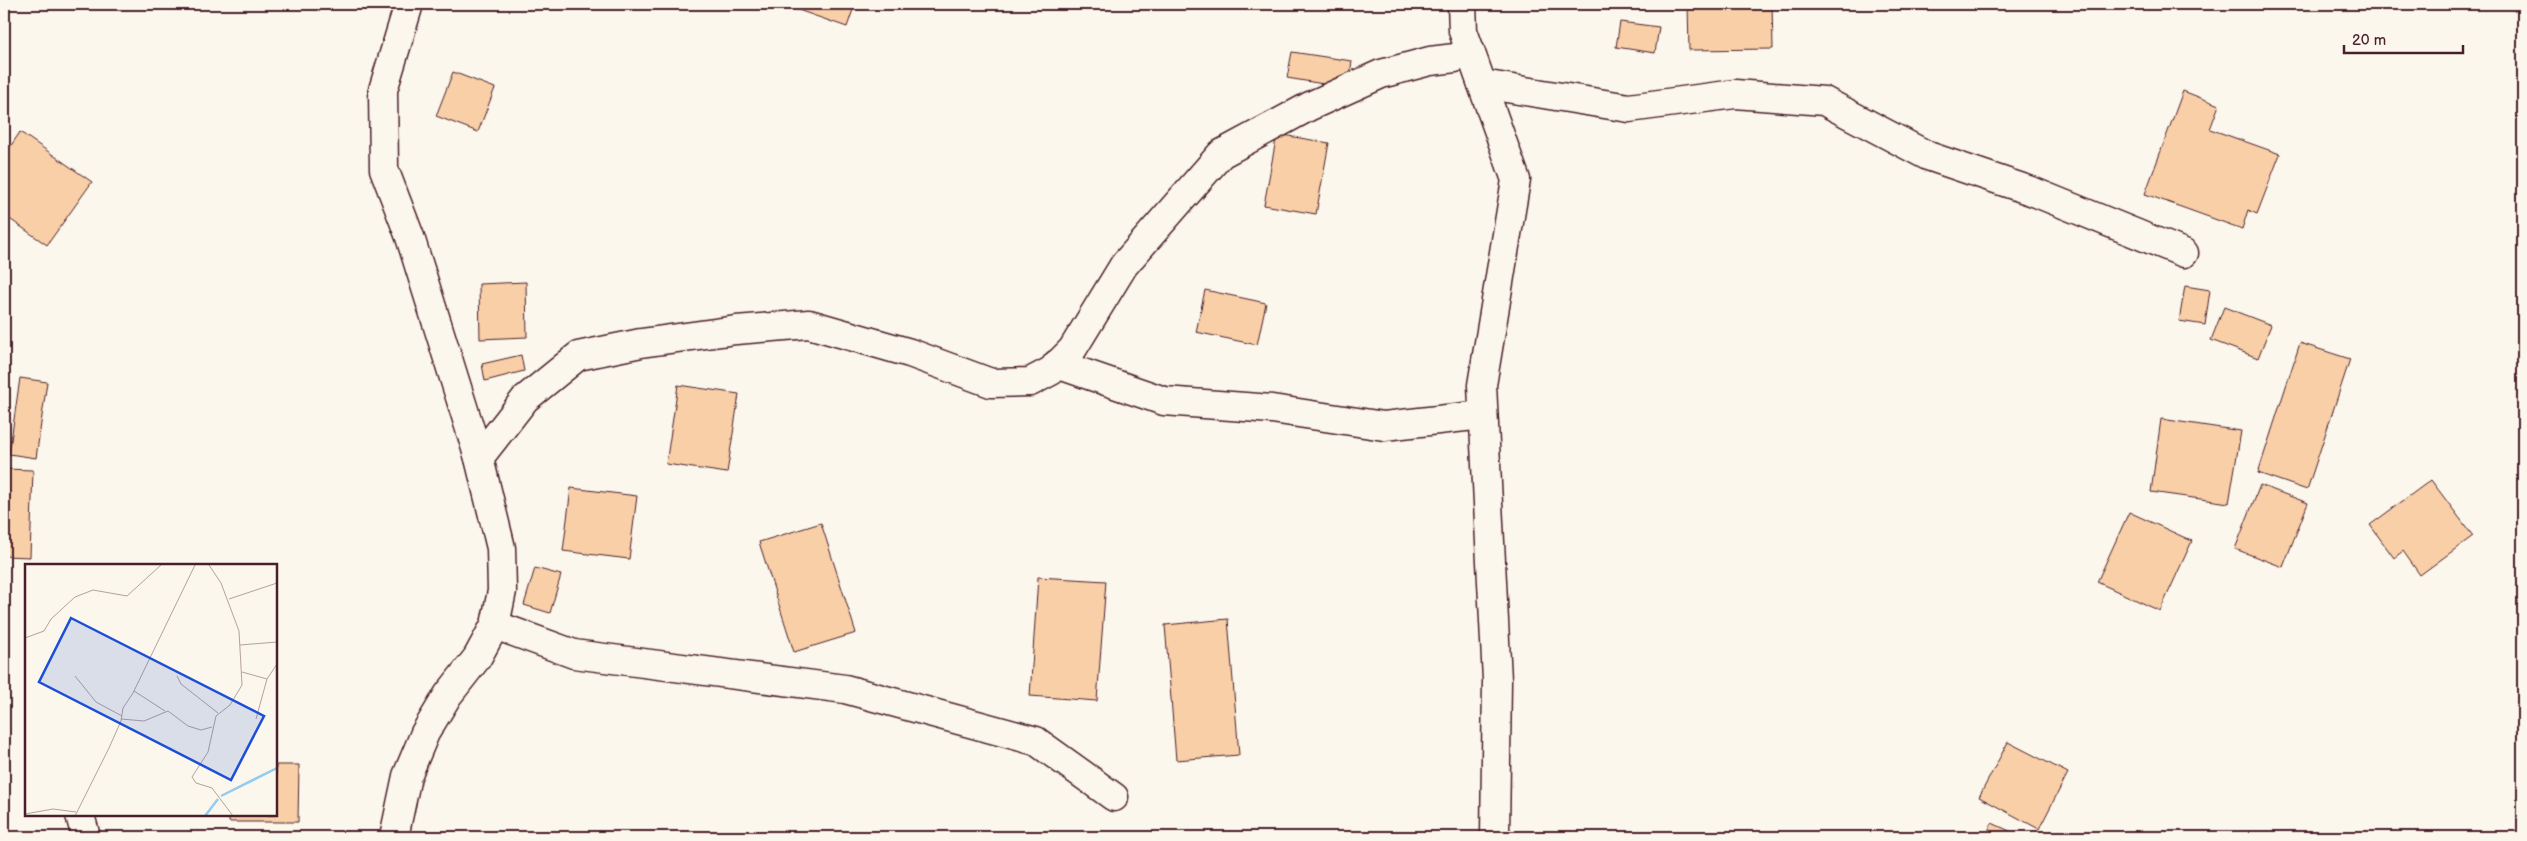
<svg xmlns="http://www.w3.org/2000/svg" width="2527" height="841" viewBox="0 0 2527 841" font-family="'Balsamiq Sans',sans-serif">
<style>
.building{fill:#f8cfa7;stroke:#4a1f2b}
.lines{fill:none;stroke-linecap:round;stroke-linejoin:round}
.street-casing{stroke:#4a1f2b;stroke-width:31}
.street{stroke:#fbf7ec;stroke-width:28}
.inset-river{fill:none;stroke:#92ccf2;stroke-width:2.5}
.inset-road{fill:none;stroke:#b4a19f;stroke-width:1}
.view{fill:#1d4ed8;fill-opacity:0.15;stroke:#1d4ed8;stroke-width:2.5}
.inset-edge{fill:none;stroke:#4a1f2b;stroke-width:2.5}
</style>
<rect width="100%" height="100%" fill="#fbf7ec"/>
<filter id="ink" filterUnits="userSpaceOnUse"><feTurbulence type="fractalNoise" baseFrequency=".02" numOctaves="2"/><feDisplacementMap in="SourceGraphic" scale="10" xChannelSelector="R" yChannelSelector="G"/><feConvolveMatrix kernelMatrix="1 2 1 2 8 2 1 2 1" color-interpolation-filters="sRGB"/></filter>
<g filter="url(#ink)">
<!-- building -->
<g class="building">
<path d="M781 4H855L847 27Z"/>
<path d="M1688 4H1772L1773 49 1689 50Z"/>
<path d="M1620 22 1659 27 1655 53 1616 47Z"/>
<path d="M1292 52 1352 61 1348 88 1287 78Z"/>
<path d="M453 72 495 88 478 132 436 116Z"/>
<path d="M2183 91 2219 105 2210 129 2280 154 2257 214 2248 210 2242 229 2145 194Z"/>
<path d="M20 132 92 182 47 245 4 215V156Z"/>
<path d="M1277 134 1329 143 1316 214 1264 205Z"/>
<path d="M526 282 527 337 480 339 479 284Z"/>
<path d="M2185 286 2210 290 2205 325 2179 321Z"/>
<path d="M1205 290 1266 303 1257 345 1196 332Z"/>
<path d="M2224 307 2271 325 2258 358 2211 340Z"/>
<path d="M2300 343 2350 359 2307 490 2258 473Z"/>
<path d="M521 355 524 371 485 381 482 364Z"/>
<path d="M20 378 47 382 36 458 9 454Z"/>
<path d="M678 385 739 394 727 473 666 464Z"/>
<path d="M2161 419 2241 431 2229 503 2151 492Z"/>
<path d="M4 469 33 470 30 557 4 556Z"/>
<path d="M2431 480 2473 536 2420 575 2403 551 2394 558 2370 525Z"/>
<path d="M2260 485 2308 503 2283 567 2235 549Z"/>
<path d="M571 488 637 496 629 559 563 551Z"/>
<path d="M2129 512 2192 541 2160 611 2097 582Z"/>
<path d="M821 523 856 633 794 652 759 542Z"/>
<path d="M535 568 561 575 550 613 524 605Z"/>
<path d="M1038 577 1106 581 1097 701 1030 696Z"/>
<path d="M1228 619 1239 755 1176 760 1165 625Z"/>
<path d="M2008 742 2068 773 2039 829 1979 797Z"/>
<path d="M276 765H299L298 822H229V815H276Z"/>
<path d="M1992 823 2023 837H1985Z"/>
<path d="M2088 830 2097 837H2082Z"/>
</g>
<g class="lines">
<!-- street casing -->
<g class="street-casing">
<g id="street">
<path d="M1462 4 1463 31 1516 180 1482 385 1497 680 1495 837"/>
<path d="M1482 84 1629 108 1735 94 1824 101 1928 156 2034 192 2184 253"/>
<path d="M1057 364 1164 401 1272 409 1384 426 1483 415"/>
<path d="M479 458 525 399 578 356 641 343 736 330 809 324 910 353 991 383 1030 382 1051 371 1072 350 1124 265 1221 154 1310 106 1381 74 1430 61 1455 58 1470 50"/>
<path d="M495 625 574 654 845 689 1036 741 1114 797"/>
<path d="M80 815 86 837"/>
<path d="M394 837 407 776 425 733 448 695 477 658 495 625 502 591 501 548 479 458 410 237 384 169 383 90 409 4"/>
</g>
</g>
<!-- street -->
<use href="#street" class="street"/>
</g>
</g>
<!-- overview -->
<g transform="translate(25 564)">
<rect width="252" height="252" fill="#fbf7ec"/>
<path class="inset-river" d="M196 232 252 204M180 252 193 235"/>
<path class="inset-road" d="M184 1 196 19 214 67 217 121 205 141 191 152 183 188 167 213 171 219 187 224 208 252M204 35 252 19M0 74 19 67 26 55 50 33 68 26 102 32 136 1M215 81 252 78M217 108 242 115 252 100M50 112 71 138 97 152M152 112 156 120 193 149M109 127 140 147M96 155 119 157 143 147 163 162 176 166 187 163M231 155 242 115M0 250 28 245 51 248M50 252 84 184 96 157 98 144 108 129 170 1"/>
<path class="view" d="M46 54 239 152 206 216 14 118Z"/>
<rect width="252" height="252" class="inset-edge"/>
</g>
<!-- margin -->
<rect width="2527" height="841" fill="none" stroke="#fbf7ec" stroke-width="20"/>
<rect x="10" y="10" width="2507" height="821" fill="none" stroke="#4a1f2b" stroke-width="2" filter="url(#ink)"/>
<!-- scale -->
<path d="M2344 45v8h119v-8" fill="none" stroke="#4a1f2b" stroke-width="2.5"/>
<text x="2352" y="45" font-size="15" fill="#4a1f2b" stroke="#fbf7ec" stroke-width="4" paint-order="stroke">20 m</text>
</svg>
